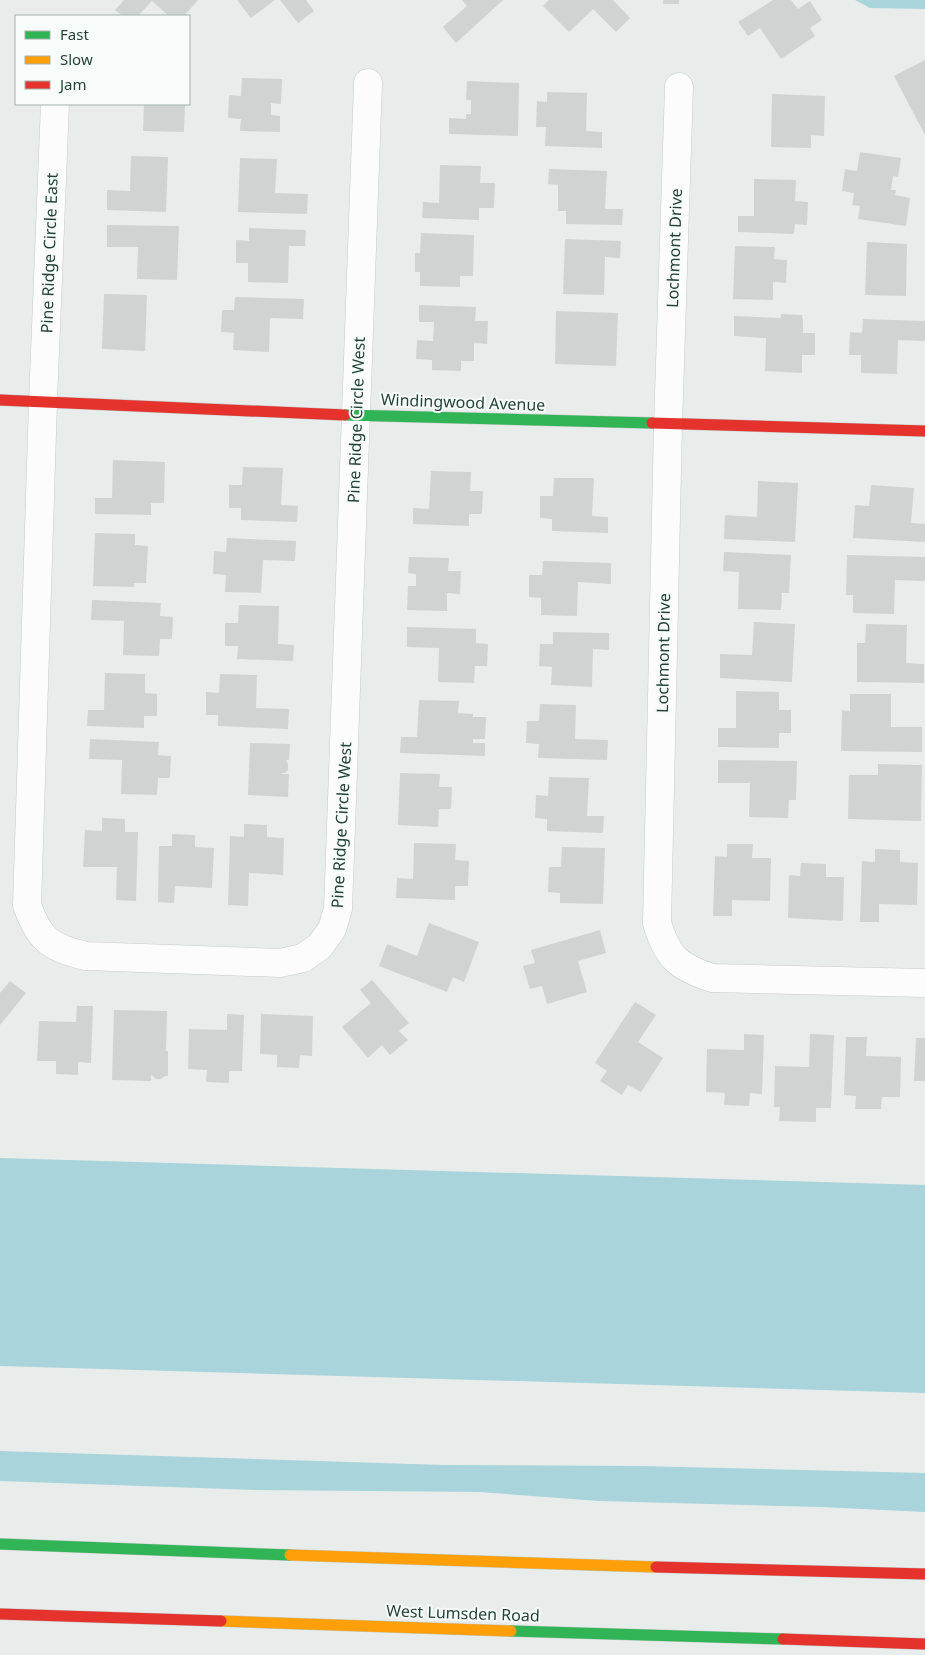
<svg xmlns="http://www.w3.org/2000/svg" width="925" height="1655" viewBox="0 0 925 1655" font-family="'Noto Sans',sans-serif">
<style>
.water{fill:#a9d4db}
.building{fill:#cfd4d2}
.lines{fill:none;stroke-linecap:round;stroke-linejoin:round}
.street-casing{stroke:#c5cac8;stroke-width:29}
.fast-casing{stroke:#c3cbc8;stroke-width:12}
.slow-casing{stroke:#c3cbc8;stroke-width:12}
.jam-casing{stroke:#c3cbc8;stroke-width:12}
.street{stroke:#fcfcfc;stroke-width:28}
.fast{stroke:#30b455;stroke-width:11}
.slow{stroke:#ff9f0a;stroke-width:11}
.jam{stroke:#e5322d;stroke-width:11}
.labels{text-anchor:middle;stroke-width:4;stroke-linejoin:round;paint-order:stroke}
.street-label{font-size:16px;fill:#24423a;stroke:#f7fbf9}
</style>
<rect width="100%" height="100%" fill="#e8edeb"/>
<!-- water -->
<g class="water">
<path d="M855 0H925V9L870 8Z"/>
<path d="M0 1158 925 1185V1393L0 1366Z"/>
<path d="M0 1451 444 1465 639 1466 925 1473V1512L822 1507 599 1501 479 1492 255 1490 0 1481Z"/>
</g>
<!-- building -->
<g class="building">
<path d="M124 0H198L184 16H169L152 1 138 16H123L115 10Z"/>
<path d="M237 0H275L251 18Z"/>
<path d="M280 0H306L314 11 298 23Z"/>
<path d="M462 0H503L456 43 443 27 467 6Z"/>
<path d="M549 0H613L630 18 616 32 593 9 569 32 543 6Z"/>
<rect x="663" y="0" width="16" height="4"/>
<path d="M773 0H791L798 9 810 1 822 20 810 28 815 36 781 59 760 28 748 36 738 22Z"/>
<path d="M925 60V135L894 76Z"/>
<path d="M242 78 282 79 281 104 271 103V115L280 116V132L240 131 241 119 228 118 229 95 241 96Z"/>
<path d="M467 81 519 83 518 136 449 134V118L466 119V114H471V100H466Z"/>
<path d="M547 92 587 93 586 131 602 132V148L545 146 546 127H536L537 101 547 102Z"/>
<path d="M772 94 825 96 824 136 811 135V148L771 147Z"/>
<path d="M144 104H185L184 132 143 131Z"/>
<path d="M860 152 901 158 898 177 893 176 891 190H896L895 195 910 198 906 226 858 219 860 206 852 205 854 193 842 191 845 169 857 171Z"/>
<path d="M131 156 168 157 166 212 107 210V190L130 191Z"/>
<path d="M240 158 277 159 275 193 308 194 307 214 238 212Z"/>
<path d="M440 165 481 166 480 183H495L494 208H479V220L422 218 423 202 439 203Z"/>
<path d="M549 169 607 171 605 209H623L622 225 566 224V211H558V185L548 184Z"/>
<path d="M754 179 796 180 795 201 808 202 807 225 795 224 794 234 738 232V216H754Z"/>
<path d="M107 225 179 226 177 280 137 279 138 247H107Z"/>
<path d="M249 228 306 230 305 246H289L288 283 248 282V263H236V240L249 241Z"/>
<path d="M421 233 474 235 473 276H460V287L420 286V272H415V253H420Z"/>
<path d="M565 239 621 241 620 258 605 257 604 295 563 294Z"/>
<path d="M867 242 907 244 906 296 865 295Z"/>
<path d="M735 246 775 247 774 259 787 260 786 283 773 282V300L733 299Z"/>
<path d="M104 294 147 295 145 351 102 349Z"/>
<path d="M235 297 304 299 303 319 270 318 269 352 233 350 234 333 221 332 222 310H234Z"/>
<path d="M419 305 476 307 475 321H488L487 344 474 343V361H461V371L432 370V360L416 359 417 340 433 341 434 322H419Z"/>
<path d="M556 311 618 313 616 366 555 364Z"/>
<path d="M781 314 802 315V318H803V333H815V355H802V373L765 371 766 338 734 336V316L781 318Z"/>
<path d="M863 319 925 321V341L898 340 897 374 861 373V355H849L850 332 862 333Z"/>
<path d="M113 460 165 462 164 503H151V515L95 514V498H112Z"/>
<path d="M243 467 283 468 281 505 298 506 297 522 241 520V508H229V485H242Z"/>
<path d="M431 471 471 472 470 491H483L482 514H469V526L413 524V508L429 509Z"/>
<path d="M554 478H594L592 516 608 517V533L552 531V519L540 518V496H553Z"/>
<path d="M758 481 798 483 795 542 724 539 725 515 757 517Z"/>
<path d="M871 485 914 488 911 523 925 524V542L853 538 855 505 869 506Z"/>
<path d="M95 533 135 534V545L148 546 146 583H134V587L93 586Z"/>
<path d="M227 538 296 541 295 561 263 560 261 593 225 592 226 575 213 574 214 551 226 552Z"/>
<path d="M724 552 791 555 789 593H782L781 610 738 609 739 572 723 571Z"/>
<path d="M847 555 925 557V581L895 580 894 614 853 613V595H846Z"/>
<path d="M409 557 449 558 448 571H461L460 594 447 593V611L407 610 408 586H416V574L408 573Z"/>
<path d="M543 561 611 563V584L578 582 577 616 541 615V598L529 597V575H542Z"/>
<path d="M92 600 161 603 160 616 173 617 172 639H160L159 656 123 655 124 621 91 620Z"/>
<path d="M239 605 279 606 278 644 294 645 293 661 237 659 238 646H225V623H238Z"/>
<path d="M754 622 795 624 792 682 720 678V654L752 655Z"/>
<path d="M866 624 907 625 906 663 924 664V683L857 682V643H865Z"/>
<path d="M407 627 476 629V643L488 644 487 666H475L474 683 438 682 439 648 407 647Z"/>
<path d="M553 632 609 633V650L593 649 592 687 551 685 552 667 539 666 540 644H553Z"/>
<path d="M105 673 145 674V693L157 694V716H144V728L87 726 88 710H104Z"/>
<path d="M220 674 257 675 256 708 289 709 288 729 218 726V715H206V692L219 693Z"/>
<path d="M736 691 779 692V710H791V733H779V748L718 747V728H736Z"/>
<path d="M850 694H891V727H922V752L841 751 842 710 850 711Z"/>
<path d="M419 700 459 701 458 713 473 714V717H486L485 739H473V743H485V756L400 753 401 737H417Z"/>
<path d="M540 704 576 705 575 739 608 740 607 760 538 758 539 744 526 743 527 721H539Z"/>
<path d="M90 739 159 742 158 755 171 756 170 778H158L157 795 121 794 122 760 89 759Z"/>
<path d="M250 743 290 744 289 760H286L288 764V770L285 773 279 774H289L288 797 248 795Z"/>
<path d="M718 760 797 761 796 800H789L788 818 749 817 750 783H718Z"/>
<path d="M878 764 922 765 921 821 848 819 849 775H878Z"/>
<path d="M400 773 440 774 439 787H452L451 809H439L438 827 398 825Z"/>
<path d="M549 777 589 778 587 816H604L603 833 547 831V819L535 818 536 795 548 796Z"/>
<path d="M102 818 125 819V832H138L136 901 116 900 117 867H83L85 830 102 831Z"/>
<path d="M244 824 267 825V837L284 838 283 875 249 873 248 906 228 905 230 836 244 837Z"/>
<path d="M172 834 195 835V847L214 848 212 888 175 886 174 903 158 902 159 846H172Z"/>
<path d="M414 843 456 844 455 860 469 861 468 886H455V900L396 898 397 878 413 879Z"/>
<path d="M727 844H753L752 858H771L770 901 732 900V916H713L715 856 727 857Z"/>
<path d="M562 847 605 848 603 904 560 903V893L548 892 549 867H561Z"/>
<path d="M875 849 900 850V862L918 863 917 905 879 904V922H860L862 861 875 862Z"/>
<path d="M801 863 826 864V877H844L843 921 788 918 789 875 800 876Z"/>
<path d="M429 923 479 942 464 982 453 977 447 992 379 966 387 944 417 956Z"/>
<path d="M600 930 606 953 578 961 587 992 547 1004 542 986 530 989 523 966 535 963 531 950Z"/>
<path d="M372 980 409 1023 399 1031 408 1040 390 1055 382 1045 368 1058 342 1027 371 1003 360 990Z"/>
<path d="M10 981 26 993 0 1025V993Z"/>
<path d="M635 1002 656 1015 638 1042 663 1058 641 1092 628 1085 622 1095 600 1081 607 1071 595 1063Z"/>
<path d="M77 1006H93L91 1063 78 1062V1075L56 1074V1061H37L39 1021 76 1022Z"/>
<path d="M114 1010 167 1011 166 1051H168V1076H165L161 1079H156L151 1075V1081L112 1080Z"/>
<path d="M227 1014 244 1015 242 1071H229V1083L206 1082 207 1070 188 1069 189 1029 227 1030Z"/>
<path d="M261 1014 313 1016 312 1056 300 1055 299 1068 277 1067V1055L260 1054Z"/>
<path d="M744 1034 764 1035 762 1094 750 1093 749 1106 724 1105 725 1093 706 1092 707 1049 744 1050Z"/>
<path d="M810 1034 834 1035 831 1108H816V1122L779 1121 780 1107H774L775 1066 809 1067Z"/>
<path d="M846 1037H867L866 1056 901 1057 900 1097H882L881 1109H855L856 1096 844 1095Z"/>
<path d="M916 1038H925V1081H914Z"/>
</g>
<g class="lines">
<!-- street casing -->
<g class="street-casing">
<g id="street">
<path d="M679 87 668 425 657 923C667 957 678 967 712 978L925 983"/>
<path d="M55 104 43 402 27 905C39 940 51 948 86 956L280 963 303 958 320 946 332 929 338 909 368 83"/>
</g>
</g>
<!-- fast casing -->
<g class="fast-casing">
<g id="fast">
<path d="M345 415 652 423"/>
<path d="M0 1544 290 1555"/>
<path d="M511 1631 783 1639"/>
</g>
</g>
<!-- slow casing -->
<g class="slow-casing">
<g id="slow">
<path d="M290 1555 656 1567"/>
<path d="M221 1621 511 1631"/>
</g>
</g>
<!-- jam casing -->
<g class="jam-casing">
<g id="jam">
<path d="M0 400 345 415"/>
<path d="M652 423 925 431"/>
<path d="M656 1567 925 1574"/>
<path d="M0 1614 221 1621"/>
<path d="M783 1639 925 1644"/>
</g>
</g>
<!-- street -->
<use href="#street" class="street"/>
<!-- fast -->
<use href="#fast" class="fast"/>
<!-- slow -->
<use href="#slow" class="slow"/>
<!-- jam -->
<use href="#jam" class="jam"/>
</g>
<g class="labels">
<!-- street labels -->
<g class="street-label">
<text transform="translate(674 248) rotate(-88)" y="6">Lochmont Drive</text>
<text transform="translate(49 253) rotate(-88)" y="6">Pine Ridge Circle East</text>
<text transform="translate(463 402) rotate(2)" y="6">Windingwood Avenue</text>
<text transform="translate(356 420) rotate(-88)" y="6">Pine Ridge Circle West</text>
<text transform="translate(663 653) rotate(-89)" y="6">Lochmont Drive</text>
<text transform="translate(341 825) rotate(-87)" y="6">Pine Ridge Circle West</text>
<text transform="translate(463 1613) rotate(2)" y="6">West Lumsden Road</text>
</g>
</g>
<!-- legend -->
<rect x="15" y="15" width="175" height="90" fill="#f7fbf9" stroke="#a3b1ad"/>
<rect x="25" y="31" width="25" height="8" fill="#30b455" stroke="#a3b1ad"/>
<text x="60" y="40" font-size="15" fill="#24423a">Fast</text>
<rect x="25" y="56" width="25" height="8" fill="#ff9f0a" stroke="#a3b1ad"/>
<text x="60" y="65" font-size="15" fill="#24423a">Slow</text>
<rect x="25" y="81" width="25" height="8" fill="#e5322d" stroke="#a3b1ad"/>
<text x="60" y="90" font-size="15" fill="#24423a">Jam</text>
</svg>
